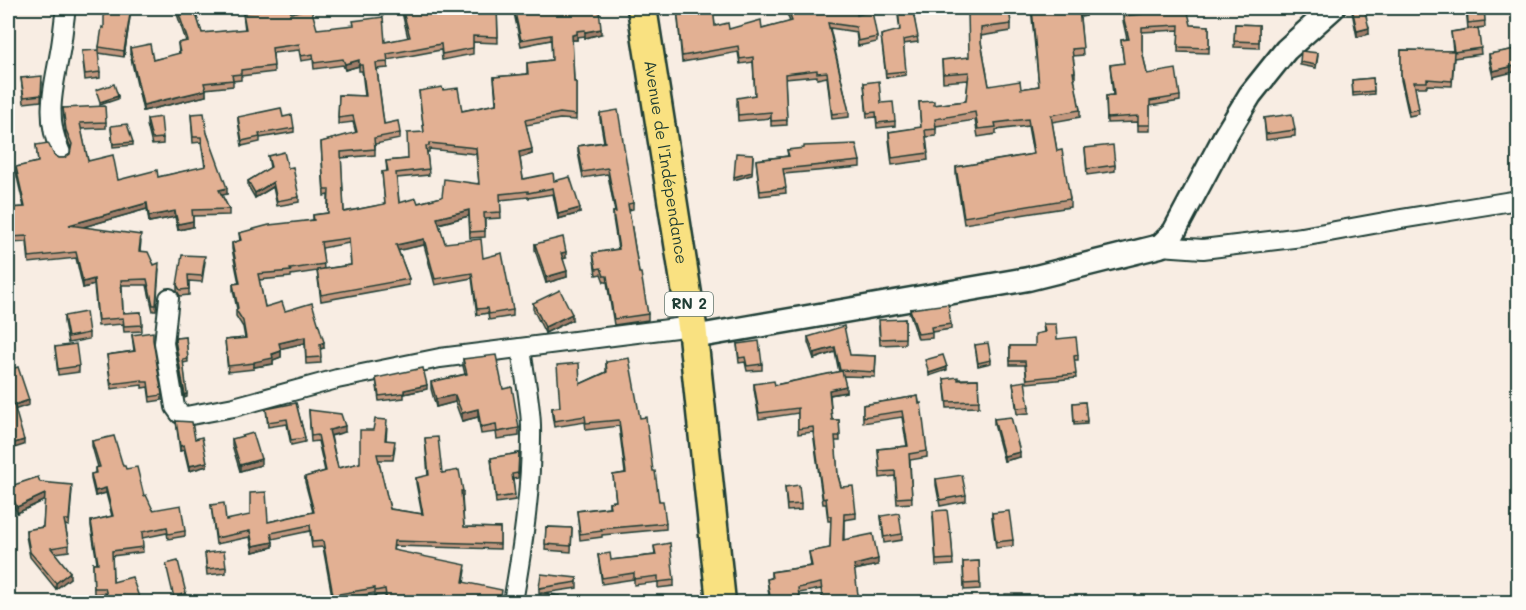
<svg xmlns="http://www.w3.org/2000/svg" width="1526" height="610" viewBox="0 0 1526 610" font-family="Mali,sans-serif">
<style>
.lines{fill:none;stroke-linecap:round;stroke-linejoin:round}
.minor-casing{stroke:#1f3d34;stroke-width:22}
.tertiary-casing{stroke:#1f3d34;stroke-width:27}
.primary-casing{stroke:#1f3d34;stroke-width:33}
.minor{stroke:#fdfcf7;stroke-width:18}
.tertiary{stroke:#fdfcf7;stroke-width:22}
.primary{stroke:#f9e181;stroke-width:28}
.wall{fill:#c2977e;stroke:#1f3d34;stroke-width:1.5;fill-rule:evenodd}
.shaded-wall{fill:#9e7b67;stroke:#1f3d34;stroke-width:1.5}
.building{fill:#e2b093;stroke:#1f3d34;stroke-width:1.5;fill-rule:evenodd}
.labels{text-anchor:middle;stroke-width:4.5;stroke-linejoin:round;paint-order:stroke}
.shield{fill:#fdfcf7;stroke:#62766e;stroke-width:1.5}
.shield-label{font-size:15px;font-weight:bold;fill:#1f3d34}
.street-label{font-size:16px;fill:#1f3d34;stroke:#fdfcf7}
</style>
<rect width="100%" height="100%" fill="#f8ede3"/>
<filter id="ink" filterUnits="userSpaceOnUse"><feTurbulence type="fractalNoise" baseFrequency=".0167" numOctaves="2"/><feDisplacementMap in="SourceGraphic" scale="12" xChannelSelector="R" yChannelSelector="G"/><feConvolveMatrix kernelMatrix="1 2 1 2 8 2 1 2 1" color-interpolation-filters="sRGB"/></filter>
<g filter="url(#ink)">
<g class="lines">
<!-- minor casing -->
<g class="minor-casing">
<g id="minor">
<path d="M61 153C43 115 55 84 61 46 63 33 64 20 66 8"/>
<path d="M1160 246 1203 249 1302 237 1401 219 1518 200"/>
<path d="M169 298 164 343 175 407 180 414 186 416 234 407 337 379 440 358 692 326"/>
<path d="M513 602C523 545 532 484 531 425 530 399 524 373 521 348"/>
</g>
</g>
<!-- tertiary casing -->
<g class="tertiary-casing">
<path id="tertiary" d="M693 337 1028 279 1160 246 1174 232 1225 136 1250 95 1286 50 1333 8"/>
</g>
<!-- primary casing -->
<g class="primary-casing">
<g id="primary">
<path id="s1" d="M642 8 692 326 721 602"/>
</g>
</g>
<!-- minor -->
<use href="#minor" class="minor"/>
<!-- tertiary -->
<use href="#tertiary" class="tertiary"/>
<!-- primary -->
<use href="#primary" class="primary"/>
</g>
<!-- wall -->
<g class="wall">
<path d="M8 8H26L8 9Z"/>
<path d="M175 8H194L202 33 245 30 243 13 261 10 260 8H289L291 13 317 29 385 42 408 38 401 8H497L498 43 473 42V54L442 60 441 50 387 60 388 68 377 69 384 124 400 133V139L375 144V155L341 158 344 212 385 204 382 172H387L386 161 408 159 424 133 419 91 443 90 462 111 496 104 494 77 527 74V63L552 60 551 40 521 46 514 13V8L601 34 585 38V36L577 37V40H572L574 82H576V120L560 119 526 125 532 154 520 158 523 179 554 181 580 213 558 219 553 194 528 198V197L500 200 501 218 485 219V237L470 238 469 216 439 224 445 243 483 258 513 310V316L489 320 488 313 477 315 472 278 435 285 424 245 398 250 409 279V285L321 301 317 271 291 275V277L259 280 265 307 285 311 324 348 320 349 321 363 306 364 305 343 281 348V357L273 360V364L254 367V369L228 372 225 340 245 338 243 327 236 316V310L237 309 233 290V284L239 283 232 249V243L240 241 239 233 313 220V215L328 213V195L324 196 321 142 356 133 353 122 338 124 339 95 365 96 362 71H359V66L345 70 343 65 314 69 313 59 301 61 299 50 273 53 274 72 241 76V80L233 81V86L205 89 206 96 143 111 130 54V48L153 60 179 54 178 43 186 41ZM429 149 476 154 479 183 442 197 418 203H399L397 178 429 175 427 152H429ZM349 243 351 265 324 269 322 248Z"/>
<path d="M677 8H713L715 26 729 29H762L790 22 785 8H856L857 15 877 37V42L858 46 856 32 830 28 849 112V117L832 119 827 77 817 79V76L785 79 787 125 771 126V118L738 121 737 103 755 95 753 62 740 64 738 52 682 62Z"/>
<path d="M897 8H914V17L918 42 903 44 906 75 886 78 881 35 900 31Z"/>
<path d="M988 8H1009L1011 24V31L981 36V42L989 86 1021 89 1039 86 1031 8H1086V16L1080 17 1083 55 1073 56 1075 72V79H1074L1080 110V117L1052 122 1057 151 1070 199V207L964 224 956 174V167L1033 154 1028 126 996 130V134L978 137 975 120 936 126V136L926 137 928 160 892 165 889 139V132L921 128 919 102 934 105 966 101 968 80 943 82 942 60 969 58 988 9Z"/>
<path d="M1352 8 1369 34 1357 37 1352 12Z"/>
<path d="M1466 8H1484L1485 27 1478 28 1481 54 1454 58 1452 86 1427 85V87H1415L1419 114 1409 116 1401 80V50L1453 51 1451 32 1468 29Z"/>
<path d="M131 10 124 57 99 53V47L104 28Z"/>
<path d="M1123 16 1191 25 1209 26V53L1178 52 1179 30 1142 32V50L1147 74 1180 96V101L1150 106V131H1138V122L1107 123 1106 96 1113 95 1110 65 1124 64 1121 40 1127 39 1123 21Z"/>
<path d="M1235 24 1259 25V48L1234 47Z"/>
<path d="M1516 49 1493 77 1489 60V54Z"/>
<path d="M82 51 100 72V78L85 80Z"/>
<path d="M1318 56 1316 68 1300 65V62Z"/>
<path d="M21 78 42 82 41 101 24 103Z"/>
<path d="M1373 78 1374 94 1353 96 1352 80Z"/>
<path d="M864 83 895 121V126L877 128 876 117 867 118Z"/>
<path d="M63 108 106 122V128L81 129 88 161 118 180 158 177 205 167 201 142 193 143 191 114 207 133 227 194 222 195 229 209V215L193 216V227L178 230 175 217 149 222 147 209 83 227 141 241 140 251 159 269 156 311H153L147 285H122L123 313 141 312 142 331 124 332 123 324 98 326 94 285 83 288 76 258 29 263 27 242 10 243 9 229H8V208L24 207 16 173V167L38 162 36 145 59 158H64L70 154 71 148 66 136Z"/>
<path d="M600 113 633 203V209L629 210 639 273 648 314V320L614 325 607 282H604L601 274 596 275 593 253 618 249 613 218V212H615L608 175 607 174 583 178 578 152V146L604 142 600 119Z"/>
<path d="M238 117H283L294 128V132L260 138V142L242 146 238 121Z"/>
<path d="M1264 118 1295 130V136L1266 140Z"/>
<path d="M147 119 163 138V144L152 145 147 125Z"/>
<path d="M111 129 133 142V145L113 147Z"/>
<path d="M8 146H11L12 172H8Z"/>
<path d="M1085 148 1115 165V171L1087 175Z"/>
<path d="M787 150 860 161V167L784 174 786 193 760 196 756 160 788 156Z"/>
<path d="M268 156 288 168 299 197V202L277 206 273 187 255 198 248 186V181L270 168Z"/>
<path d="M535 244 566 258 563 259 567 277 546 283 535 250Z"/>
<path d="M205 262 202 282 189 281V295L180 296 177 291V285Z"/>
<path d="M533 303 572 320 545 333 533 309Z"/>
<path d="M910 309 951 324V329L932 332V338L918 339 910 314Z"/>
<path d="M64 316 89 333V339L68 343 64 322Z"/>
<path d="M905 319V344L880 345 879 326Z"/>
<path d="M1043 324 1057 339 1078 355V360H1074L1076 378 1027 383 1025 365H1010V346H1035L1044 332Z"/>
<path d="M132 335 153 341 162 395V400L150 402 148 387 142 388V385L111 389 107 355 134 351Z"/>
<path d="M186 337 188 362 183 363 187 394V397L185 398 175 343 176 338Z"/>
<path d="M808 337 850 355 876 356 875 377 843 376 846 392 830 395 832 420H839L840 441H835L838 476 841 487 856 513V518L844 520V540L878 565 854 570 859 603H823L821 589 799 593 800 603H762V597L769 596 767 579 771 578V572L811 566 809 552 830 548 831 521H828L826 504H823L813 432 798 434V413L759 419 754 389V384L775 385 839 372 835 352 814 359 808 342Z"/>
<path d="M737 344 762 364V370L747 371 745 362 739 363Z"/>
<path d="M975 345 991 360V363L978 366Z"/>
<path d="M55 347 79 366V372L58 375Z"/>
<path d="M463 359 503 389 519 428V436L497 439 496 432 481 434 478 417 462 421 455 402 436 407 431 389V382L465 374 463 366Z"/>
<path d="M606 362 640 418 659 501 666 523V529L602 535V537L580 540 577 511 609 507V502L616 501 613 475 625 473 619 426 586 430 585 422 554 427 552 415V408L559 407 580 384 606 372Z"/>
<path d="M376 378 427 389 404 394V398L379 401Z"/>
<path d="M944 379H978L979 407 947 408Z"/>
<path d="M1013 383 1029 407V413L1017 414Z"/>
<path d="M918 396 927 451V457L910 460 912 503 897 504 895 476 880 478 878 449 907 446 902 417 863 423V405Z"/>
<path d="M1085 402 1087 424 1074 425 1073 403Z"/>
<path d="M296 403 305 438V442L291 445 287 424 268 427 266 409Z"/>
<path d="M309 410 345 432 331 436 338 468 360 463 373 430 387 426 386 440 395 446 393 460H378L390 509 422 514 416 483V478L428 476 425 438 442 473 463 491V496H462L464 527 500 528V549L394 546 393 550 466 570 464 583 502 596 501 603H386L385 595 375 596V593L333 601 323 547 312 548 310 531 272 539 273 547 253 552 250 537 216 544 211 505 226 520 268 522 313 512 305 482V477L325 471 318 441 311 442Z"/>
<path d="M994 419 1020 457 1004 461 994 424Z"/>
<path d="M176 421 195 439 207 466 189 471 184 450 180 451Z"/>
<path d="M232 439 261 465 240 471 232 445Z"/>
<path d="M92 441 126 469 153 510 185 531V536L168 539 167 533 142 538 143 552 112 556 113 582 141 603H108L105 593 94 594 93 563H97L91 526V521L112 516 106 493 95 496 91 479V474L95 473V468L98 467 92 446Z"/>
<path d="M519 453 518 478 513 479 515 500 496 503 491 458Z"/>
<path d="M936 479 966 495V501L940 506 936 485Z"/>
<path d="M40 482 72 490 69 526 65 525 69 545V551L55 553 70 578 56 589 30 557 26 536V530L43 527 45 500 17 513 8 492V486Z"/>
<path d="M785 487 801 504V510L787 511Z"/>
<path d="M992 513 1013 540V546L996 548 992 519Z"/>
<path d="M881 516 902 534V540L884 543Z"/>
<path d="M933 517 950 533H951L953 565 936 566Z"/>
<path d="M546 527 572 528 571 552 545 550Z"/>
<path d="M654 546 674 580V586L658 588V582L634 585V579L602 584 598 555 611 560 655 555Z"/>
<path d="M205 553 226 567V573L207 575Z"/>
<path d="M979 561 980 589 964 590 963 562Z"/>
<path d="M577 578V588L544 593 559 596V603H539L541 594H539V588Z"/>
</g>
<!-- shaded-wall -->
<g class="shaded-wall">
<path d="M131 8V10L124 57V51Z"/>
<path d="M1086 8V16L1079 17V10Z"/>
<path d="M1369 28V34L1357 37V31Z"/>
<path d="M601 29V34L585 38V32Z"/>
<path d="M577 34V40H572V35Z"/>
<path d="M359 60V66L345 70V64Z"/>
<path d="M1518 65V71L1493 77V71Z"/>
<path d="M206 90V96L143 111V105Z"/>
<path d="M118 96V99L100 105V102Z"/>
<path d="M532 149V154L519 158V152Z"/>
<path d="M753 157 752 175 734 180V177Z"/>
<path d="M273 182V187L255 198V193Z"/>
<path d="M227 188V194L219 196V190Z"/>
<path d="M147 203V209L69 231V225Z"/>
<path d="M580 208V213L558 219V214Z"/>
<path d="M469 210V216L437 224V218Z"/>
<path d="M175 211V217L149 222V216Z"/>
<path d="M193 221V227L178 230V224Z"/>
<path d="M424 239V245L396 251V245Z"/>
<path d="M566 252V258L561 259V253Z"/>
<path d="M567 271V277L546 283V277Z"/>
<path d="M94 279V285L83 288V282Z"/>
<path d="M572 314V320L545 333V327Z"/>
<path d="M305 337V343L279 349V343Z"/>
<path d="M324 342V348L320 349V344Z"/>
<path d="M835 347V352L814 359V353Z"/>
<path d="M281 351V357L273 360V364L254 367V362Z"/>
<path d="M947 367V370L929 376V373Z"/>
<path d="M427 385V389L404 394V390Z"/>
<path d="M846 386V392L829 395V390Z"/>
<path d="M455 395V402L436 407V399Z"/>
<path d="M29 400V405L14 410V405Z"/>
<path d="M478 409V417L462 421V413Z"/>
<path d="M345 426V432L329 436V430Z"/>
<path d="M24 440V445L8 450V445Z"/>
<path d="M184 445V450L180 451V446Z"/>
<path d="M1020 452V457L1004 461V456Z"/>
<path d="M261 459V465L240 471V465Z"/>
<path d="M207 462V466L189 471V466Z"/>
<path d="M106 488V493L95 496V491Z"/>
<path d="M45 494V500L17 513V507Z"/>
<path d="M273 542V547L253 552V546Z"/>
<path d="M878 559V565L854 570V565Z"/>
<path d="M70 572V578L56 589V583Z"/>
<path d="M186 593V596L174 601V598Z"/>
</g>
<!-- building -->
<g class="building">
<path d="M104 8H131L124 51 99 47 102 27 104 28Z"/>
<path d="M177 8H194L202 33 246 29 243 13 263 10 262 8H289L291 13 311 8 317 29 354 25 353 21 383 17 385 42 410 37 402 8H497L498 37 473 36V48L442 54 441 44 387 54 388 62 376 63 384 124 398 121 400 133 374 138 375 149 341 152 344 212 385 204 382 172 388 171 386 161 408 159 407 133 424 132 419 91 442 87 443 90 458 88 462 111 497 104 494 77 528 74 527 63 552 60 551 35 521 40 514 8H599L601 29 585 32V30L577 31V34L572 35 574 82H576V115L560 113 525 120 532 149 519 152 523 179 553 173 554 181 570 177 580 208 558 214 553 188 528 193V191L500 194 501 212 484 213 485 231 470 232 469 210 437 218 445 243 481 239 483 258 502 253 513 310 489 314 488 308 477 309 472 273 435 279 424 239 396 245 409 279 321 295 317 270 351 265 349 238 321 242 324 264 290 269 291 271 258 274 265 307 282 302 285 311 312 303 324 342 320 344 321 357 306 358 305 337 279 343 281 351 272 354 273 358 254 362V363L228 366 225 340 246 338 243 321 236 310 238 308 233 284 240 283 232 243 241 240 239 233 269 225 314 220 313 215 328 213 329 190H324L321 142 357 132 353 116 338 118 339 95 366 96 362 65H359V60L345 64 343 59 314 63 313 54 301 56 299 44 272 48 274 66 241 70V74L232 75 233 80 204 83 206 90 143 105 130 48 150 44 153 60 180 53 178 43 188 41ZM429 143 476 148 479 184 444 179 442 197 418 203 416 198 399 203 396 173 429 169 426 146H429Z"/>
<path d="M677 8H713L715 26 728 23 729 29 761 20 762 29 792 21 787 8H856L857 15 872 11 877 37 858 41 856 27 828 23 849 112 832 114 827 72 817 73V70L785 74 787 120 771 121V112L738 115 737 98 755 95 753 57 740 59 738 46 682 56Z"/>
<path d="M898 8H914L915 12H913L918 37 903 40 906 71 886 73 881 35 900 30Z"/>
<path d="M989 8H1009L1011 24 981 28V42L989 86 1020 81 1021 89 1039 86 1032 8H1086L1079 10 1083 48 1072 49 1075 72H1073L1080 110 1051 115 1057 151 1062 150 1070 199 964 217 956 167 1034 154 1028 119 995 123 996 127 978 129 975 112 935 119 936 129 925 130 928 153 892 158 889 132 921 127 919 102 934 101V105L966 101 969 72 943 74 942 60 969 57 968 12H987V9H989Z"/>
<path d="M1141 8H1187L1191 25 1209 26V48L1178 47 1179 25 1142 27V50L1147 74 1176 69 1180 96 1150 101V125H1138V116L1107 118 1106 96 1114 95 1110 65 1124 63 1121 40 1129 39 1123 16 1142 14Z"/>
<path d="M1352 8H1364L1369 28 1357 31Z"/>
<path d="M1467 8H1484L1485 21 1468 23Z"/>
<path d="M1235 24 1259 25V42L1234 41Z"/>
<path d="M1478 28 1481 48 1454 52 1452 81 1427 79V82H1414L1419 109 1409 111 1401 75V50L1454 51 1451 32Z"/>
<path d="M1516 49 1518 65 1493 71 1489 54Z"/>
<path d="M98 50 100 72 85 74 82 51Z"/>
<path d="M1301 51 1318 53 1316 65 1300 62Z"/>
<path d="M42 76 41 95 24 97 21 78Z"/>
<path d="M1373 78 1374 91 1353 93 1352 80Z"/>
<path d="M879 81 881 103 893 102 895 121 877 123 876 112 867 113 864 83Z"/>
<path d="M114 84 118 96 100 102 96 90Z"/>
<path d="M105 106 106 122 80 123 88 161 113 155 118 180 157 170 158 177 206 166 201 137H193L191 114 204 113 207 133 227 188 219 190 229 209 192 210 193 221 178 224 175 211 149 216 147 203 69 225 141 235 139 251 148 252 154 265 159 263 156 305H153L147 279 121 280 123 313 141 312 142 325 124 326 123 318 98 320 94 279 83 282 76 252 29 257 27 236 10 237 9 223H8V208L25 207 16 167 38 162 36 145 48 143 54 155 59 158H64L70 154 72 144 66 130 63 108Z"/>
<path d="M281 108 283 117 292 115 294 128 259 134 260 137 242 141 238 117Z"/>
<path d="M618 110 633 203 628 204 639 273H641L648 314 614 319 607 276H604L601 268 596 269 593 253 619 249 613 212H616L608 169 607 168 583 172 578 146 605 142 600 113Z"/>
<path d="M1292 114 1295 130 1266 134 1264 118Z"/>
<path d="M161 117 163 138 152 139 147 119Z"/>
<path d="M127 124 133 142 113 144 111 126Z"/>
<path d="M856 144 860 161 783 169 786 188 760 191 756 160 789 156 787 150 804 148V146Z"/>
<path d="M1113 145 1115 165 1087 169 1085 148Z"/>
<path d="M8 146H11L12 166H8Z"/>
<path d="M284 152 288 168 293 167 299 197 277 201 273 182 255 193 248 181 271 167 268 156Z"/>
<path d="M736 153 753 154 752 172 734 177Z"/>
<path d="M563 237 566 252 561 253 567 271 546 277 535 244Z"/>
<path d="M182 255 205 256 202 276 188 275 189 289 180 290 177 285Z"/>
<path d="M560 290 572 314 545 327 533 303Z"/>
<path d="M948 304 951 324 931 327 932 332 918 334 910 309Z"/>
<path d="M86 312 89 333 68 337 64 316Z"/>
<path d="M905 319V338L880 339 879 320Z"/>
<path d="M1043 324H1056L1057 339 1076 337 1078 355 1074 356 1076 374 1027 379 1025 361H1010V346H1035V334L1045 332Z"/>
<path d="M844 326 850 355 876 356 875 372 840 370 835 347 814 353 808 337Z"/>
<path d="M153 332V340L162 395 150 397 148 382H142V380L111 384 107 355 135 351 132 335Z"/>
<path d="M186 337 188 359 183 360 187 394 185 395 175 340 176 338Z"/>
<path d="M759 341 762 364 747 366 745 357 739 358 737 344Z"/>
<path d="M988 343 991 360 978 363 975 345Z"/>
<path d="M76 344 79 366 58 369 55 347Z"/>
<path d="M496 355 503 389 512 387 519 428 497 432 496 424 481 427 478 409 462 413 455 395 436 399 431 382 467 374 463 359Z"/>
<path d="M943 355 947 367 929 373 925 360Z"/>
<path d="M629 358 640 418 646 417 653 471H655L659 501H663L666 523 601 529 602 531 580 534 577 511 610 507 609 502 616 501 613 475 626 473 619 420 586 423 585 416 554 421 552 408 560 407 557 365 579 363 580 384 607 372 606 362Z"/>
<path d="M18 367 29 400 14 405 24 440 8 445V370Z"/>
<path d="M423 368 427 385 404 390V393L379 396 376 378Z"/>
<path d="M842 371 846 386 829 390 832 420H839L840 436H835L838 476 841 487 853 486 856 513 844 514 843 540 873 534 878 559 854 565 859 602 845 603V598L823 601 821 583 798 588 800 603H763L762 597 770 596 767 579 772 578 771 572 812 566 809 552 830 548 831 516H828L826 498 823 499 813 427 798 429V408L759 413 754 384 774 381 775 385Z"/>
<path d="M958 377V380L978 379 979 401 947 402 944 379Z"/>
<path d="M1025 381 1029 407 1017 408 1013 383Z"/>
<path d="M918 396 919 404 921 403 927 451 909 454 912 497 897 498 895 471 880 472 878 449 908 446 902 411 863 417V405Z"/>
<path d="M1085 402 1087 421 1074 422 1073 403Z"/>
<path d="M296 403 305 438 291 440 287 419 268 422 266 409Z"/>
<path d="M309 410 341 414 345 426 329 430 338 468 360 463V430H373L375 419 387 420 385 440 395 441 393 454H377L390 509 423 514 416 478 429 475 425 438 438 437 442 473 459 470 463 491H461L464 527 500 528V544L394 541 393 550 466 565 463 582 502 590 500 603H387L385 589 375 591V588L333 595 323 541 312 542 310 525 271 533 273 542 253 546 250 531 216 538 211 505 224 503 226 520 250 515V493L266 492 268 522 314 512 305 477 326 471 318 435 311 436Z"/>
<path d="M1011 417 1020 452 1004 456 994 419Z"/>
<path d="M176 421 192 422 195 439 202 437 207 462 189 466 184 445 180 446Z"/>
<path d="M253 433 261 459 240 465 232 439Z"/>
<path d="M114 436 123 466H125L126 469 137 467 144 496 146 495 153 510 181 505 185 531 168 534 167 527 142 532 143 547 112 551 113 582 132 577 141 603H109L105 588H94L93 563H98L91 521 113 516 106 488 95 491 91 474 96 473 95 468 100 467 92 441Z"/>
<path d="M519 453 518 473 512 474 515 495 496 498 491 458Z"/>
<path d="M962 475 966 495 940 500 936 479Z"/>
<path d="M38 477 40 482 72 485 69 520H64L69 545 51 548 70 572 56 583 30 552 26 530 43 527 45 494 17 507 8 487Z"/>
<path d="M799 485 801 504 787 505 785 487Z"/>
<path d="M947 510 950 533H951L953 559 936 560 933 511Z"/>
<path d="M1009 511 1013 540 996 542 992 513Z"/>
<path d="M899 513 902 534 884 537 881 516Z"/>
<path d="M546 527 572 528 571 546 545 544Z"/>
<path d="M670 543 674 580 658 582V576L634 579V573L602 578 598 555 610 553 611 560 656 555 654 546Z"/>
<path d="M224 551 226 567 207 569 205 553Z"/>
<path d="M178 561 186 593 174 598 166 564Z"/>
<path d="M979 561 980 583 964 584 963 562Z"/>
<path d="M541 574 577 578V582L539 588Z"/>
<path d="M541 593 559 596 558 603H539Z"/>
<rect x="1005" y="594" width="17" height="9"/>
</g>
</g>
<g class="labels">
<!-- shield labels -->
<rect class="shield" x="665" y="292" width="48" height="24" rx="4.5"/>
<g class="shield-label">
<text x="689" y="309">RN 2</text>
</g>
<!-- street labels -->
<g class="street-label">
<text dy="6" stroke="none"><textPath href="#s1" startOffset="156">Avenue de l'Indépendance</textPath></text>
</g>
</g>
<!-- margin -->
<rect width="1526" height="610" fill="none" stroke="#fdfcf7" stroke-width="30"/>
<rect x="15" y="15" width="1496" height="580" fill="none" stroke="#1f3d34" stroke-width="2" filter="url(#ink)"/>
</svg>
